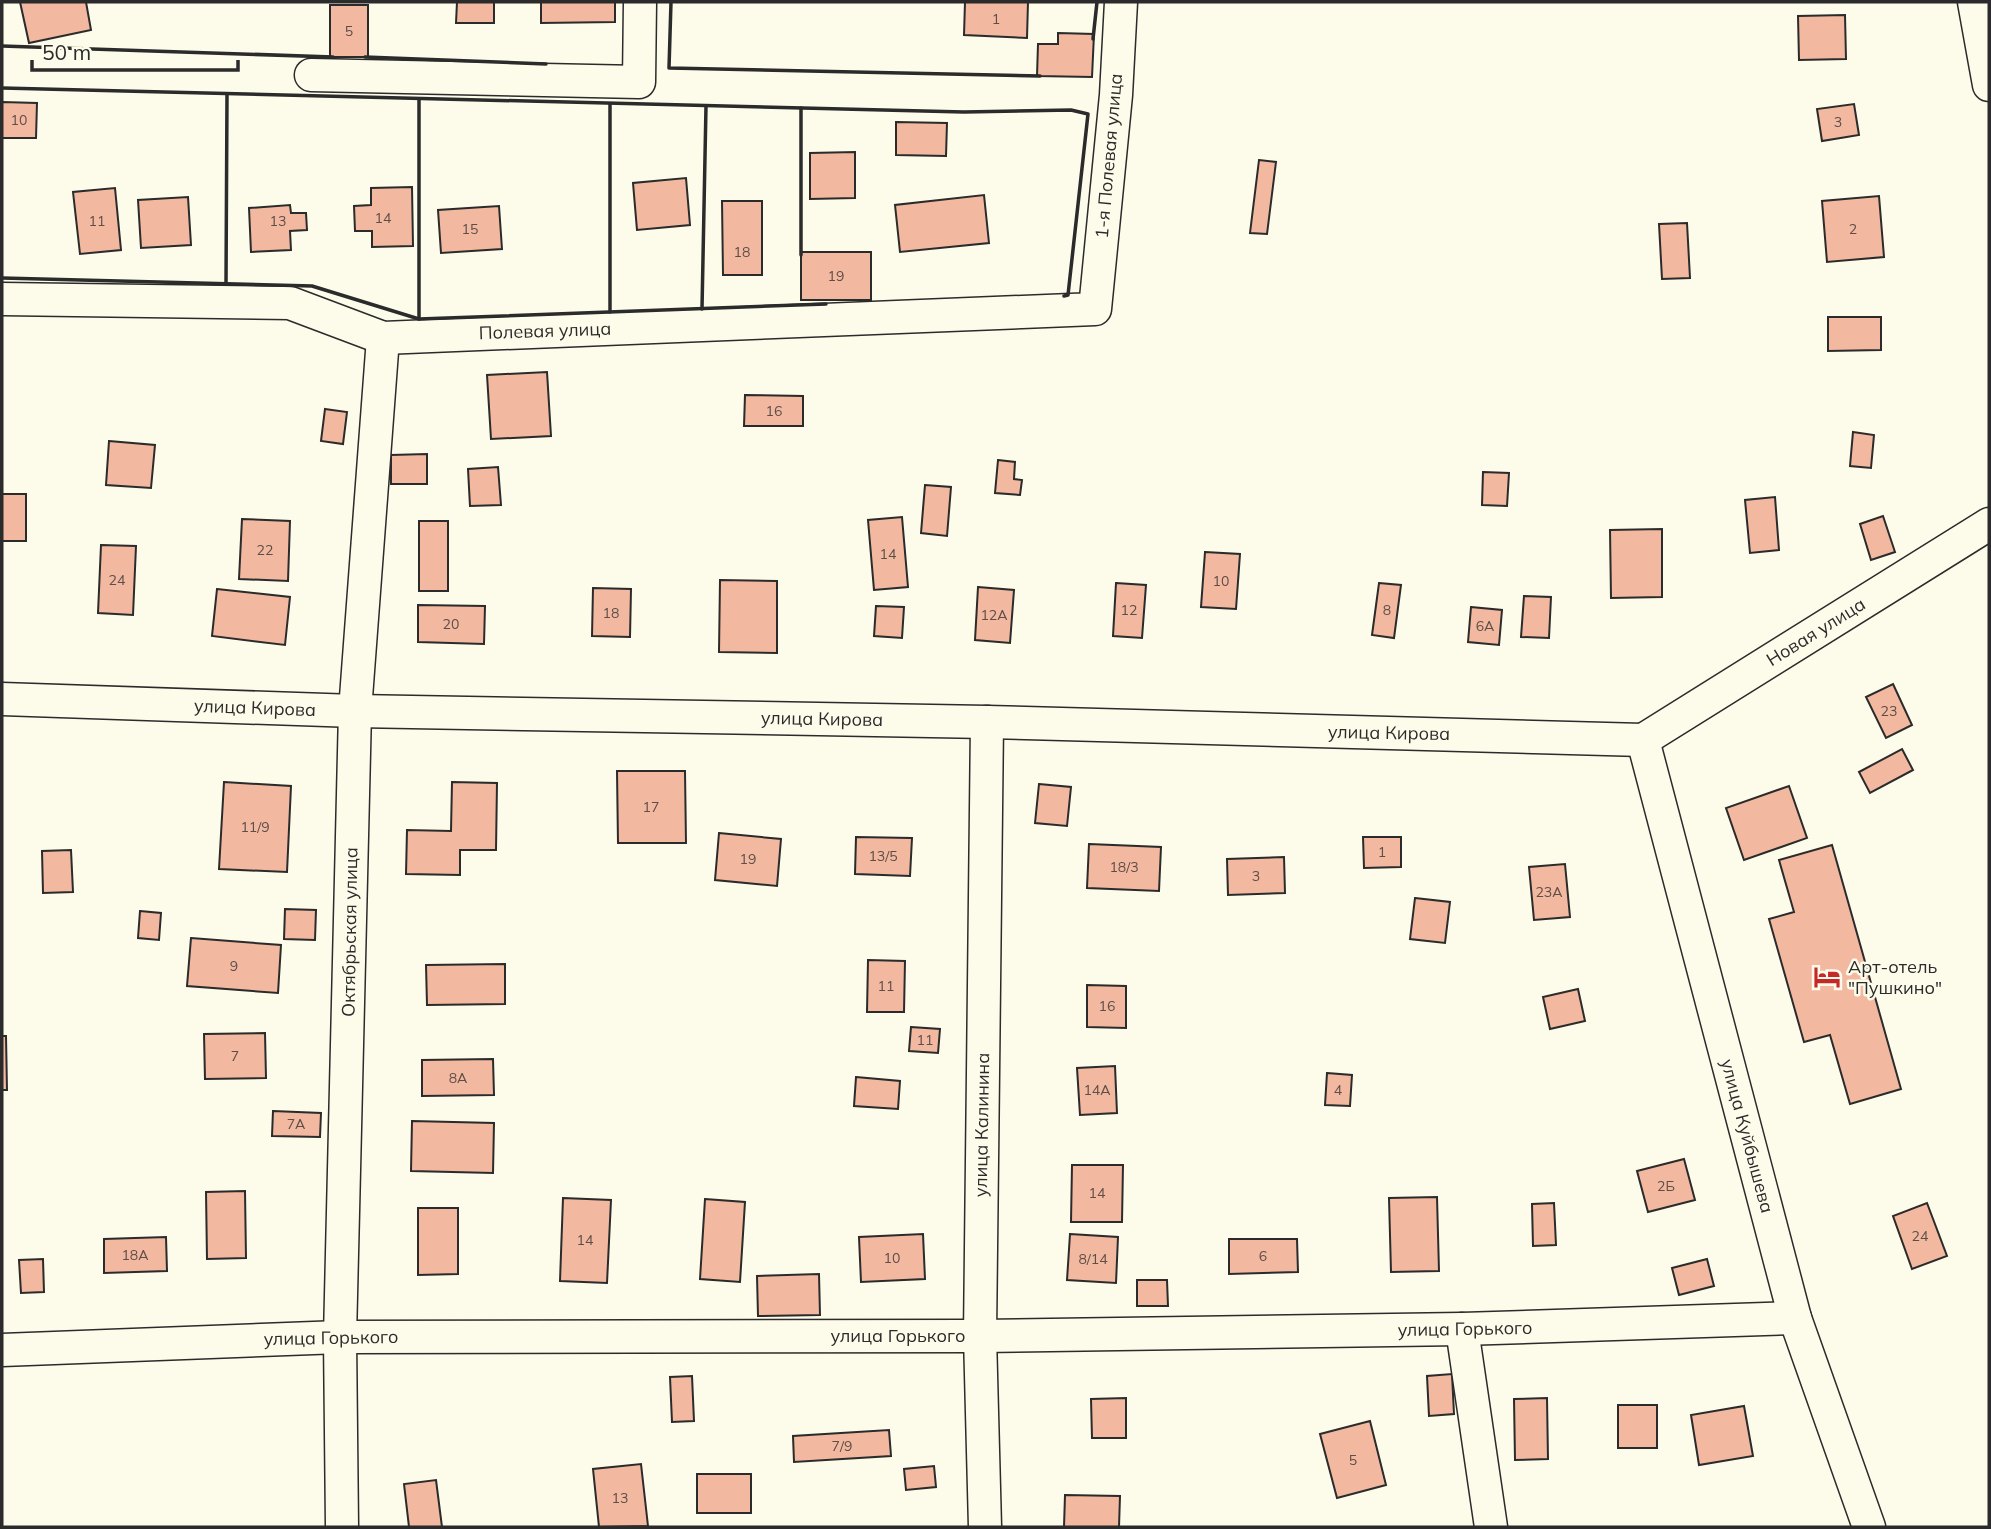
<svg xmlns="http://www.w3.org/2000/svg" width="1991" height="1529" viewBox="0 0 1991 1529" font-family="Mulish,sans-serif">
<style>
.building{fill:#f2b8a0;stroke:#2b2b2b;stroke-width:2}
.lines{fill:none;stroke-linecap:round;stroke-linejoin:round}
.minor-casing{stroke:#2b2b2b;stroke-width:35}
.minor{stroke:#fdfbea;stroke-width:32}
.wall{stroke:#2b2b2b;stroke-width:3.5}
.labels{text-anchor:middle;stroke-width:5;stroke-linejoin:round;paint-order:stroke}
.number-label{font-size:14px;fill:#5d4e48}
.street-label{font-size:18px;fill:#2b2b2b;stroke:#fdfbea}
.poi-label{font-size:18px;fill:#2b2b2b;stroke:#fdfbea;text-anchor:start}
</style>
<rect width="100%" height="100%" fill="#fdfbea"/>
<!-- building -->
<g class="building">
<path d="M20 2H86L91 30 29 43Z"/>
<path d="M457 2H494V23H456Z"/>
<path d="M541 2H615V22L541 23Z"/>
<path d="M965 2H1028L1027 38 964 35Z"/>
<rect x="330" y="5" width="38" height="52"/>
<path d="M1845 15 1846 59 1799 60 1798 16Z"/>
<path d="M1058 33 1094 34 1092 77 1037 76 1038 44H1058Z"/>
<path d="M2 102 37 103 36 138H2Z"/>
<path d="M1854 104 1859 135 1822 141 1817 109Z"/>
<path d="M896 122 947 123 946 156 896 155Z"/>
<path d="M855 152V198L810 199V153Z"/>
<path d="M1259 160 1276 162 1267 234 1250 233Z"/>
<path d="M686 178 690 225 637 230 633 183Z"/>
<path d="M412 187 413 246 372 247V231H355L354 206 371 205V188Z"/>
<path d="M115 188 121 250 80 254 73 192Z"/>
<path d="M984 195 989 243 900 252 895 205Z"/>
<path d="M1879 196 1884 257 1827 262 1822 201Z"/>
<path d="M188 197 191 245 141 248 138 200Z"/>
<path d="M722 201H762V275H723Z"/>
<path d="M290 205 291 213H306L307 230 290 231 291 250 251 252 249 208Z"/>
<path d="M499 206 502 249 441 253 438 210Z"/>
<path d="M1687 223 1690 278 1662 279 1659 224Z"/>
<rect x="801" y="252" width="70" height="48"/>
<path d="M1828 317H1881V350L1828 351Z"/>
<path d="M547 372 551 436 491 439 487 375Z"/>
<path d="M745 395 803 396V426H744Z"/>
<path d="M325 409 347 412 343 444 321 441Z"/>
<path d="M1853 432 1874 435 1871 468 1850 466Z"/>
<path d="M109 441 155 445 151 488 106 485Z"/>
<path d="M427 454V484H391V455Z"/>
<path d="M998 460 1015 462 1014 479 1022 480 1020 495 995 493Z"/>
<path d="M498 467 501 505 470 506 468 469Z"/>
<path d="M1483 472 1509 473 1507 506 1482 505Z"/>
<path d="M925 485 951 487 947 536 921 533Z"/>
<rect x="2" y="494" width="24" height="47"/>
<path d="M1775 497 1779 550 1750 553 1745 500Z"/>
<path d="M1883 516 1895 552 1871 560 1860 524Z"/>
<path d="M902 517 908 587 874 590 868 520Z"/>
<path d="M242 519 290 521 288 581 239 579Z"/>
<rect x="419" y="521" width="29" height="70"/>
<path d="M1662 529V597L1611 598 1610 530Z"/>
<path d="M101 545 136 546 133 615 98 613Z"/>
<path d="M1205 552 1240 554 1236 609 1201 607Z"/>
<path d="M720 580 777 581V653L719 652Z"/>
<path d="M1116 583 1146 585 1142 638 1113 636Z"/>
<path d="M1379 583 1401 585 1394 638 1372 635Z"/>
<path d="M978 587 1014 590 1010 643 975 640Z"/>
<path d="M593 588 631 589 630 637 592 636Z"/>
<path d="M217 589 290 597 285 645 212 636Z"/>
<path d="M1524 596 1551 597 1549 638 1521 637Z"/>
<path d="M418 605 485 606 484 644 418 642Z"/>
<path d="M876 606 904 607 902 638 874 636Z"/>
<path d="M1471 607 1502 610 1499 645 1468 642Z"/>
<path d="M1893 684 1912 725 1886 738 1866 697Z"/>
<path d="M1902 749 1913 770 1870 793 1859 772Z"/>
<path d="M617 771H685L686 843H618Z"/>
<path d="M224 782 291 786 287 872 219 869Z"/>
<path d="M452 782 497 783 496 850H460V875L406 874 407 830 451 831Z"/>
<path d="M1039 784 1071 787 1067 826 1035 823Z"/>
<path d="M1789 786 1807 838 1744 860 1726 808Z"/>
<path d="M719 833 781 839 777 886 715 880Z"/>
<path d="M856 837 912 838 910 876 855 874Z"/>
<path d="M1363 837H1401V867L1364 868Z"/>
<path d="M1089 844 1161 847 1159 891 1087 888Z"/>
<path d="M1832 845 1901 1089 1850 1104 1830 1035 1804 1042 1769 919 1794 912 1779 860Z"/>
<path d="M71 850 73 892 43 893 42 851Z"/>
<path d="M1284 857 1285 893 1228 895 1227 859Z"/>
<path d="M1565 864 1570 917 1534 920 1529 867Z"/>
<path d="M1415 898 1450 902 1445 943 1410 939Z"/>
<path d="M285 909 316 910 315 940 284 939Z"/>
<path d="M140 911 161 913 159 940 138 938Z"/>
<path d="M191 938 281 945 278 993 187 986Z"/>
<path d="M868 960 905 961 904 1012H867Z"/>
<path d="M505 964V1004L427 1005 426 965Z"/>
<path d="M1087 985 1126 986V1028L1087 1027Z"/>
<path d="M1578 989 1585 1021 1550 1029 1543 997Z"/>
<path d="M911 1027 940 1029 938 1053 909 1051Z"/>
<path d="M265 1033 266 1078 205 1079 204 1034Z"/>
<path d="M2 1036H6L7 1090H2Z"/>
<path d="M493 1059 494 1095 422 1096V1060Z"/>
<path d="M1115 1066 1117 1113 1080 1115 1077 1068Z"/>
<path d="M1327 1073 1352 1075 1350 1106 1325 1105Z"/>
<path d="M856 1077 900 1081 898 1109 854 1106Z"/>
<path d="M273 1111 321 1113 320 1137 272 1136Z"/>
<path d="M412 1121 494 1123 493 1173 411 1171Z"/>
<path d="M1684 1159 1695 1200 1648 1212 1637 1171Z"/>
<path d="M1072 1165H1123L1122 1222H1071Z"/>
<path d="M245 1191 246 1258 207 1259 206 1192Z"/>
<path d="M1437 1197 1439 1271 1391 1272 1389 1198Z"/>
<path d="M563 1198 611 1200 607 1283 560 1281Z"/>
<path d="M705 1199 745 1202 740 1282 700 1279Z"/>
<path d="M1554 1203 1556 1245 1533 1246 1532 1204Z"/>
<path d="M1927 1203 1947 1256 1912 1269 1893 1216Z"/>
<path d="M418 1208H458V1274L418 1275Z"/>
<path d="M923 1234 925 1279 861 1282 859 1237Z"/>
<path d="M1070 1234 1118 1237 1116 1283 1067 1280Z"/>
<path d="M166 1237 167 1271 104 1273V1239Z"/>
<path d="M1229 1239H1297L1298 1272 1229 1274Z"/>
<path d="M43 1259 44 1292 21 1293 19 1260Z"/>
<path d="M1707 1259 1714 1286 1679 1295 1672 1268Z"/>
<path d="M819 1274 820 1315 758 1316 757 1276Z"/>
<path d="M1137 1280H1167L1168 1306H1137Z"/>
<path d="M1452 1374 1454 1414 1429 1416 1427 1376Z"/>
<path d="M692 1376 694 1421 672 1422 670 1377Z"/>
<path d="M1126 1398V1438H1092L1091 1399Z"/>
<path d="M1547 1398 1548 1459 1515 1460 1514 1399Z"/>
<rect x="1618" y="1405" width="39" height="43"/>
<path d="M1744 1406 1753 1456 1699 1465 1691 1415Z"/>
<path d="M1370 1421 1386 1485 1337 1498 1320 1434Z"/>
<path d="M889 1430 891 1456 794 1462 793 1436Z"/>
<path d="M641 1464 648 1526 599 1527 593 1469Z"/>
<path d="M934 1466 936 1487 906 1490 904 1469Z"/>
<rect x="697" y="1474" width="54" height="39"/>
<path d="M436 1480 442 1527H409L404 1484Z"/>
<path d="M1065 1495 1120 1496 1119 1527H1064Z"/>
</g>
<g class="lines">
<!-- minor casing -->
<g class="minor-casing">
<g id="minor">
<path d="M1974 2 1989 85"/>
<path d="M311 75 639 82 640 2"/>
<path d="M2 299 290 303 383 338 1095 309 1116 95 1121 2"/>
<path d="M2 699 355 711 987 722 1643 740"/>
<path d="M1643 740 1795 1318 1869 1527"/>
<path d="M1643 740 1989 524"/>
<path d="M1462 1329 1491 1527"/>
<path d="M2 1350 340 1337 980 1336 1462 1329 1795 1318"/>
<path d="M342 1527 340 1337 355 711 383 338"/>
<path d="M985 1527 980 1336 987 722"/>
</g>
</g>
<!-- minor -->
<use href="#minor" class="minor"/>
<!-- wall -->
<g class="wall">
<path d="M671 2 669 68 1040 76"/>
<path d="M1093 39 1097 2"/>
<path d="M2 46 333 57"/>
<path d="M365 57 546 64"/>
<path d="M2 88 964 112 1071 110 1088 114 1068 295 1064 296"/>
<path d="M419 99V319"/>
<path d="M610 104V312"/>
<path d="M801 255V108"/>
<path d="M2 278 312 286 419 319 826 304"/>
<path d="M226 284 227 94"/>
<path d="M702 309 706 106"/>
</g>
</g>
<!-- icons -->
<defs>
<g id="hotel-bare" transform="scale(2.1)"><path d="M-6-4.5h1.5V1H6V5H4.5V3h-9V5H-6ZM-4 0a1.8 1.8 0 1 1 3.6 0ZM.5 0V-2.5h3Q6-2.5 6 0Z" fill="#c62828" stroke="#fdfbea" stroke-width="2.5" paint-order="stroke"/></g>
</defs>
<g fill-rule="evenodd">
<use href="#hotel-bare" x="1827" y="977"/>
</g>
<g class="labels">
<!-- number labels -->
<g class="number-label">
<text x="996" y="24">1</text>
<text x="349" y="36">5</text>
<text x="19" y="125">10</text>
<text x="1838" y="127">3</text>
<text x="383" y="223">14</text>
<text x="97" y="226">11</text>
<text x="278" y="226">13</text>
<text x="470" y="234">15</text>
<text x="1853" y="234">2</text>
<text x="742" y="257">18</text>
<text x="836" y="281">19</text>
<text x="774" y="416">16</text>
<text x="265" y="555">22</text>
<text x="888" y="559">14</text>
<text x="117" y="585">24</text>
<text x="1221" y="586">10</text>
<text x="1129" y="615">12</text>
<text x="1387" y="615">8</text>
<text x="611" y="618">18</text>
<text x="994" y="620">12А</text>
<text x="451" y="629">20</text>
<text x="1485" y="631">6А</text>
<text x="1889" y="716">23</text>
<text x="651" y="812">17</text>
<text x="255" y="832">11/9</text>
<text x="1382" y="857">1</text>
<text x="883" y="861">13/5</text>
<text x="748" y="864">19</text>
<text x="1124" y="872">18/3</text>
<text x="1256" y="881">3</text>
<text x="1549" y="897">23А</text>
<text x="234" y="971">9</text>
<text x="886" y="991">11</text>
<text x="1107" y="1011">16</text>
<text x="925" y="1045">11</text>
<text x="235" y="1061">7</text>
<text x="458" y="1083">8А</text>
<text x="1097" y="1095">14А</text>
<text x="1338" y="1095">4</text>
<text x="296" y="1129">7А</text>
<text x="1666" y="1191">2Б</text>
<text x="1097" y="1198">14</text>
<text x="1920" y="1241">24</text>
<text x="585" y="1245">14</text>
<text x="135" y="1260">18А</text>
<text x="1263" y="1261">6</text>
<text x="892" y="1263">10</text>
<text x="1093" y="1264">8/14</text>
<text x="842" y="1451">7/9</text>
<text x="1353" y="1465">5</text>
<text x="620" y="1503">13</text>
</g>
<!-- street labels -->
<g class="street-label">
<text transform="translate(1109 156) rotate(-85)" y="6">1-я Полевая улица</text>
<text transform="translate(545 331) rotate(-2)" y="6">Полевая улица</text>
<text transform="translate(1816 632) rotate(-32)" y="6">Новая улица</text>
<text transform="translate(255 708) rotate(2)" y="6">улица Кирова</text>
<text transform="translate(822 719) rotate(1)" y="6">улица Кирова</text>
<text transform="translate(1389 733) rotate(1)" y="6">улица Кирова</text>
<text transform="translate(350 932) rotate(-89)" y="6">Октябрьская улица</text>
<text transform="translate(982 1125) rotate(-89)" y="6">улица Калинина</text>
<text transform="translate(1747 1136) rotate(75)" y="6">улица Куйбышева</text>
<text transform="translate(1465 1329) rotate(-1)" y="6">улица Горького</text>
<text x="898" y="1342">улица Горького</text>
<text transform="translate(331 1338) rotate(-1)" y="6">улица Горького</text>
</g>
<!-- poi labels -->
<g class="poi-label">
<text x="1848" y="973">Арт-отель<tspan x="1848" dy="21">"Пушкино"</tspan></text>
</g>
</g>
<!-- border -->
<rect width="1991" height="1529" fill="none" stroke="#2b2b2b" stroke-width="7"/>
<!-- scale -->
<path d="M32 60v10h206v-10" fill="none" stroke="#2b2b2b" stroke-width="3.5"/>
<text x="42" y="60" font-size="21" fill="#2b2b2b" stroke="#fdfbea" stroke-width="5" paint-order="stroke">50 m</text>
</svg>
